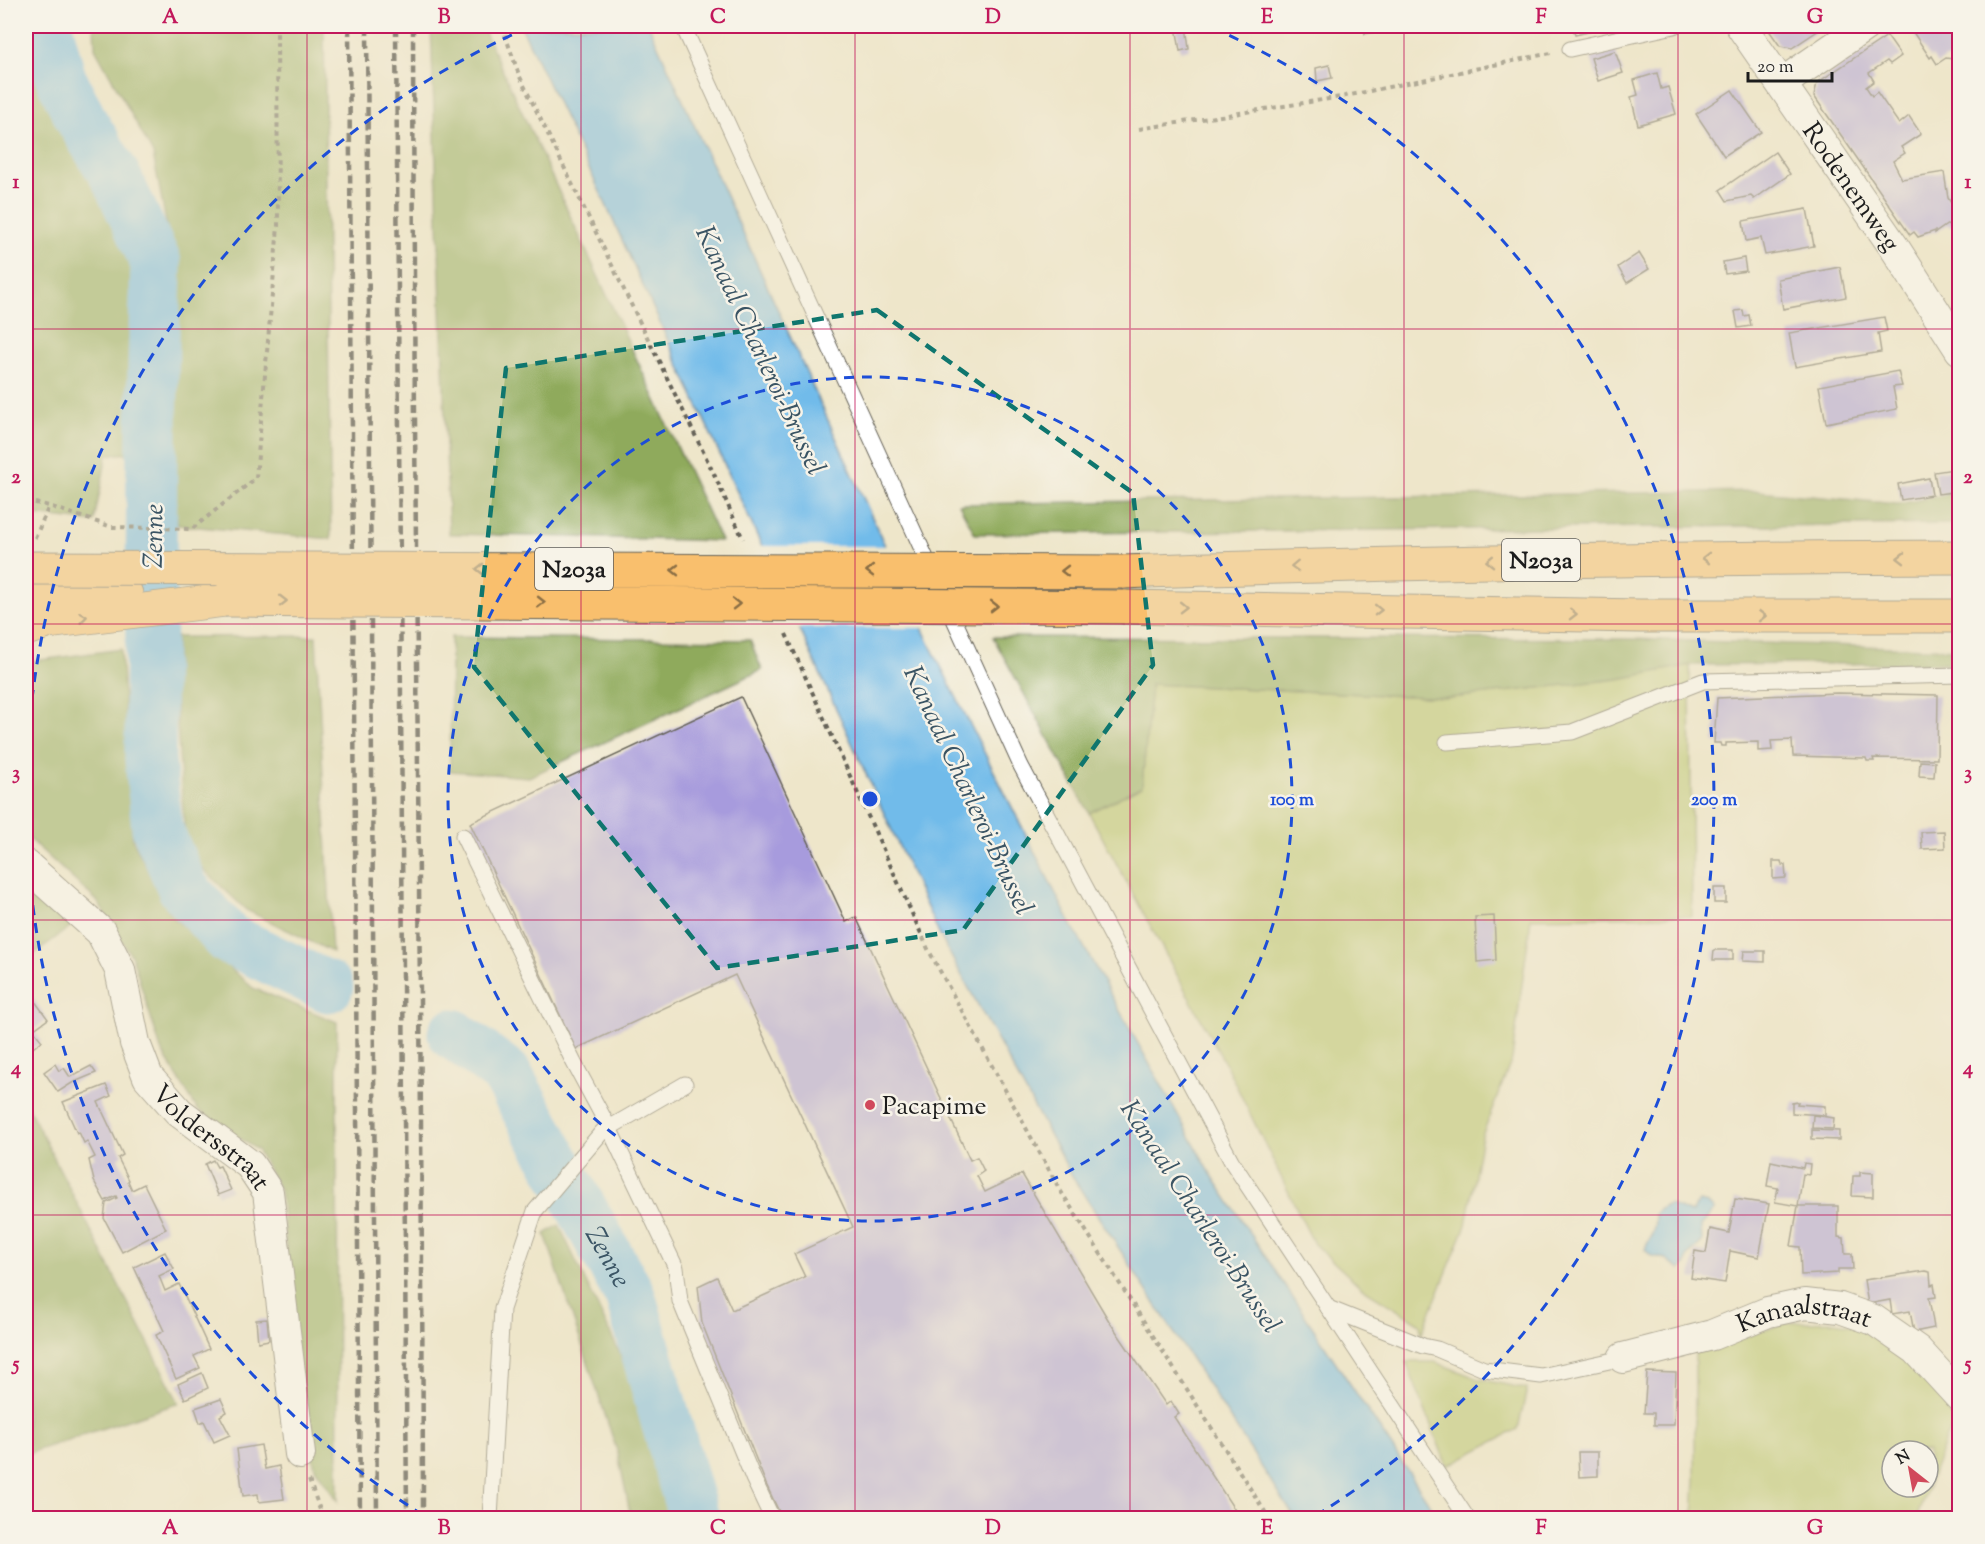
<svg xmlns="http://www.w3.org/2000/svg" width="1985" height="1544" viewBox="0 0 1985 1544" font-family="'Sorts Mill Goudy',serif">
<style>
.green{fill:#b4c467;stroke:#687042;stroke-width:1.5}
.forest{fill:#8faa5c;stroke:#56633c;stroke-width:1.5}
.water{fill:#71bbea;stroke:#466c83;stroke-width:1.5}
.pier{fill:#eee6ca}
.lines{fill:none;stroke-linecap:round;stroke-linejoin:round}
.river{stroke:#71bbea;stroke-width:51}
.building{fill:#a79bdd}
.service-casing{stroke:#666359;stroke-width:17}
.minor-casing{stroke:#666359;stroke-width:32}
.trunk-casing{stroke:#666359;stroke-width:35}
.path{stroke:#666359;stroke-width:4;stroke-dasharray:4.5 4.5;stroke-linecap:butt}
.service{stroke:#fff;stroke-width:15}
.minor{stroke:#fff;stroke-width:30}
.trunk{stroke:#f9bf6d;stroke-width:33}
.rail{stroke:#1c1c1c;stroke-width:4.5;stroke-dasharray:9 4.5;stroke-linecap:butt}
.trunk-bridge-casing{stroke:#666359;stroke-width:35;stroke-linecap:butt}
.trunk-bridge{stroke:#f9bf6d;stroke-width:33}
.oneway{stroke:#8a6e44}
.marked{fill:none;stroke:#0f766e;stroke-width:4.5;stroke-dasharray:12 8;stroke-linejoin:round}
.grid{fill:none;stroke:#c2185b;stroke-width:1.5;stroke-opacity:0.55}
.ring{fill:none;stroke:#1d4ed8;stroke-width:3;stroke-dasharray:10 8}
.poi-dot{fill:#d1495b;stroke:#f7f3e8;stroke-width:2}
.labels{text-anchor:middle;stroke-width:5;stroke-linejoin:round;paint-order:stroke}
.shield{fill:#f7f3e8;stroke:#5e5c59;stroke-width:1.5}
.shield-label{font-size:24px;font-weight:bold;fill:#1c1c1c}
.street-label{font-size:26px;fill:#1c1c1c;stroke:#f7f3e8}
.poi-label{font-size:26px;fill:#1c1c1c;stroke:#f7f3e8;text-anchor:start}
.water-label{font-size:27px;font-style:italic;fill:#3a5464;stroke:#f7f3e8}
.centre{fill:#1d4ed8;stroke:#f7f3e8;stroke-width:3}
.ring-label{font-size:18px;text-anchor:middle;font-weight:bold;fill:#1d4ed8;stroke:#f7f3e8;stroke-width:5;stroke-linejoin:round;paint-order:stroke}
.neatline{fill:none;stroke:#c2185b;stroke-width:2}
.grid-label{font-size:20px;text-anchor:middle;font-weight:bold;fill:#c2185b}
</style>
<rect width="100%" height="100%" fill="#f7f3e8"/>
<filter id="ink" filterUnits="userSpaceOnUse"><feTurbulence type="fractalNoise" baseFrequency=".0167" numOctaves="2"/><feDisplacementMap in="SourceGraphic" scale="12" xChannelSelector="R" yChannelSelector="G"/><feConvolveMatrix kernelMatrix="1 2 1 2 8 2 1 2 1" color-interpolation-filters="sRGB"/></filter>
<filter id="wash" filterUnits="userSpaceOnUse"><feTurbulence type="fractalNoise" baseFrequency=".008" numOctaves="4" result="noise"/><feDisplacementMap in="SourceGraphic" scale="24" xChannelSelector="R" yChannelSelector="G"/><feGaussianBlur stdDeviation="1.35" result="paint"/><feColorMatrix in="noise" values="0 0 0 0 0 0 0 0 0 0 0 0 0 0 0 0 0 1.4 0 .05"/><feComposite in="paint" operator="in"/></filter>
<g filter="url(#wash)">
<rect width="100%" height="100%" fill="#eee6ca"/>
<!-- green -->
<g class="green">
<path d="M1690 665 1692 916 1531 918 1512 1059 1482 1136 1466 1225 1421 1335 1420 1324 1362 1288 1314 1244 1227 1067 1089 813 1142 786 1151 684 1450 698 1618 679Z"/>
<path d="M1829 1321 1871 1328 1928 1383 1959 1416 1946 1437 1928 1486V1451H1892V1487H1928L1916 1518H1693L1695 1479V1353L1786 1323Z"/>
<path d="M1406 1362H1435L1479 1379 1527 1389 1518 1429 1447 1466Z"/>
</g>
<!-- forest -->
<g class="forest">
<path d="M26 26H44L55 85 122 210 146 263 130 453 107 455 94 522 26 514Z"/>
<path d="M94 26H324L331 539 177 525 170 442 174 318 168 233 153 154 95 48Z"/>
<path d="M431 26H482L721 541 449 534Z"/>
<path d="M1758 491 1898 504 1959 492V524L975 534 959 504Z"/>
<path d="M316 636 332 952 246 910 186 853 175 695 176 637Z"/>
<path d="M451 637 750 640 762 670 529 777 450 771Z"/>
<path d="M993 637 1630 639 1959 649 1960 663 1690 665 1618 679 1450 698 1151 684 1142 786 1089 813Z"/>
<path d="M121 649 133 840 171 915 253 988 337 1022 338 1501 315 1468 303 1415 280 1190 257 1150 197 1109 161 1050 132 957 97 901 26 836V662Z"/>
<path d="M26 875 78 921 26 960Z"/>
<path d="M26 1103 179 1403 26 1454Z"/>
<path d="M559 1225 666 1451 690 1518H631L618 1454 545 1234Z"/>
</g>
<!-- water -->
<g class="water">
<path d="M521 26H649L931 647 1069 920 1211 1174 1439 1518H1295L1075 1181 940 936 601 194Z"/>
<path d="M1699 1202 1708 1204 1714 1210 1701 1226 1702 1242 1688 1256 1686 1264 1680 1270 1666 1259 1652 1256 1645 1250C1647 1242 1651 1238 1653 1231 1659 1215 1647 1214 1669 1204L1691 1213Z"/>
</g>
<!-- pier -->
<path class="pier" d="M759 546H889L926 628H796Z"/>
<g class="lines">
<!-- river -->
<g class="river">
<path d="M47 26 61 79 83 123 116 177 156 263 152 414 150 758 157 828 183 888 229 939 328 987"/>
<path id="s1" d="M453 1034 506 1073 630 1295 694 1518"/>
</g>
</g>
<g id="blocks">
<!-- building -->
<g class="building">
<path d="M1176 26H1186L1189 49 1180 51Z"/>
<path d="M1363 26H1391L1392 29 1365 34Z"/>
<path d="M1573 26H1600L1601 29 1575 35Z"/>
<path d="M1766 26H1825L1792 48 1780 46Z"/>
<path d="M1909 26H1940L1942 29 1960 31V60L1946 58 1937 64 1932 56 1930 58Z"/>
<path d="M1887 36 1901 56 1890 64 1887 61 1869 73 1874 81 1866 87 1872 96 1877 92 1899 124 1909 116 1921 134 1901 147 1905 153 1893 161 1902 179 1944 172 1948 198 1951 203 1960 198V221L1950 227 1948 224 1935 233V231L1918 237 1914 232 1910 235 1814 96 1817 83Z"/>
<path d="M1615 51 1623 73 1598 81 1591 58Z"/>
<path d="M1329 65 1332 78 1317 81 1316 68Z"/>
<path d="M1657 73 1661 89 1668 87 1676 114 1638 125 1631 97 1638 95 1634 80Z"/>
<path d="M1732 90 1761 132 1724 156 1696 114Z"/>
<path d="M1775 152 1790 174 1754 199 1751 196 1727 201 1720 190Z"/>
<path d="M1807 209 1814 246 1765 255 1761 238 1746 241 1743 221Z"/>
<path d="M1639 253 1649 269 1627 283 1618 267Z"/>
<path d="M1744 258 1746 271 1725 274 1723 262Z"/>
<path d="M1840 267 1846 297 1783 309 1778 279Z"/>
<path d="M1743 310 1744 316 1749 315 1751 326 1738 328 1735 311Z"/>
<path d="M1884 317 1887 331 1878 333 1881 352 1795 367 1789 333Z"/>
<path d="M1898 371 1902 386 1893 387 1897 409 1826 423 1819 386Z"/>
<path d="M1960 468V491L1938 494 1934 472Z"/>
<path d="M1929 478 1932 495 1901 500 1898 484Z"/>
<path d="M1837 693 1938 695 1937 759 1873 758 1874 761H1867L1866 758 1793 756 1792 740 1771 741 1772 750 1758 751V742L1726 743V746H1721L1720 743H1714L1717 698Z"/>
<path d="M741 697 846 922 856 917 970 1160 977 1157 984 1171 977 1176 985 1192 1022 1174 1109 1321 1166 1405 1171 1401 1179 1414 1174 1417 1240 1518H782L766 1484 702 1323 698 1286 717 1277 732 1310 805 1277 794 1254 853 1227 735 975 576 1049 470 823Z"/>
<path d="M1920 761 1935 762 1934 777 1919 776Z"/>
<path d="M1944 831 1945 848 1922 849 1921 832Z"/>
<path d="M1773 861H1781L1782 865H1785L1786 878 1773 879Z"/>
<rect x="1714" y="888" width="12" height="15"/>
<path d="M1494 916 1496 960 1477 962 1475 917Z"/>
<path d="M1714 950H1733V960H1713Z"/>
<path d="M1744 951H1765V962L1743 961Z"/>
<path d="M26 989 48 1019 33 1030 42 1041 26 1053Z"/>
<path d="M55 1064 59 1071 64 1068 70 1077 91 1066 96 1073 72 1083 58 1092 44 1072Z"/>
<path d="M106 1085 111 1096 98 1102 123 1155 118 1158 129 1180 128 1181 132 1190 144 1184 166 1229 122 1252 104 1218 106 1203 117 1198 116 1196 105 1201 94 1181 89 1160 95 1157 87 1141 84 1143 79 1132 77 1133 63 1102Z"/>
<path d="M1798 1102 1797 1104 1825 1106V1115L1792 1113V1103Z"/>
<path d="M1813 1115 1834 1118 1833 1129 1812 1128Z"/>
<path d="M1812 1130 1839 1131V1140L1812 1139Z"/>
<path d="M213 1160 217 1167 220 1166 231 1190 218 1195 205 1164Z"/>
<path d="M1771 1161 1803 1168 1804 1163 1810 1164 1809 1175 1803 1174 1798 1206H1838V1237L1844 1238 1845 1254H1852L1853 1269H1838V1273L1801 1275 1800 1247 1791 1246 1798 1206 1775 1202 1778 1188 1767 1186Z"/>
<path d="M1860 1172 1873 1173V1197L1852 1196 1853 1176H1860Z"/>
<path d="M1735 1199 1769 1204 1759 1257 1730 1251 1725 1283 1691 1278 1695 1251 1706 1253 1710 1229 1729 1233Z"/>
<path d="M165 1252 174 1269 159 1276 165 1291 179 1284 209 1349 194 1356 200 1368 176 1379 156 1335 164 1331 134 1267Z"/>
<path d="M1925 1271 1930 1272 1931 1285 1934 1284 1936 1297 1929 1298 1934 1328 1914 1332 1910 1311 1892 1314 1890 1300 1868 1304 1864 1280Z"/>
<path d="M267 1319 269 1340 258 1342 256 1320Z"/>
<path d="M1647 1372 1676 1373 1674 1425H1654V1413H1644Z"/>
<path d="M202 1373 208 1388 185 1399 178 1384Z"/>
<path d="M221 1399 227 1412 220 1416 230 1435 214 1442 204 1421 200 1423 195 1408Z"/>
<path d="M261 1445 265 1469 279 1466 284 1499 259 1502 258 1494 243 1496 237 1449Z"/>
<path d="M1578 1452H1598V1476L1579 1477Z"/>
</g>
</g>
</g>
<g filter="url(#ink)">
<use href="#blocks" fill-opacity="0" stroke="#666359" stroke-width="1.5"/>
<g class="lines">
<!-- service casing -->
<g class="service-casing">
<g id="service">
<path d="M683 26 1021 766 1232 1162 1467 1518"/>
<path d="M1570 49 1674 26"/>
<path d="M1447 742 1572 732 1703 681 1960 675"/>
<path d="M463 836 574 1063 609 1128 676 1268 680 1301 753 1478 772 1518"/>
<path d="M1328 1308 1423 1346 1437 1349 1484 1369 1541 1376 1623 1358"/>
<path d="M490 1518 502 1309 535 1211 602 1132 685 1084"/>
</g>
</g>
<!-- minor casing -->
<g class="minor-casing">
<g id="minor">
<path id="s2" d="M1741 26 1896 250 1960 350"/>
<path d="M1782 83 1865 26"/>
<path id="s3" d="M26 865 101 932 120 970 135 1043 148 1077 179 1112 250 1165 268 1192 300 1454"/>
<path id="s4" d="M1623 1358 1712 1335 1768 1312 1805 1304 1840 1308 1874 1320 1917 1350 1960 1397"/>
</g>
</g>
<!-- trunk casing -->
<g class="trunk-casing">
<g id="trunk">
<path d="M1123 572C1402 562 1681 558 1960 557"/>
<path d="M26 595 126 594"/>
<path d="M1124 607 1640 616H1960"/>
<path d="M26 629 47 622 225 600"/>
</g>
</g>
<!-- path -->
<g class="path">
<path d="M502 26 519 75 714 474 743 539"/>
<path d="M1139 129 1341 97 1551 53"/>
<path d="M26 501 49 506 112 527 192 529 256 478 278 226 277 26"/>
<path d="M35 538 49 506"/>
<path d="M786 634 928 949 1060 1190 1269 1518"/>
<path d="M309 1480 323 1518"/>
</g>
<!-- service -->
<use href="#service" class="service"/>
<!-- minor -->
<use href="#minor" class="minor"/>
<!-- trunk -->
<use href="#trunk" class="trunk"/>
<!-- rail -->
<g class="rail">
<path d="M349 26 360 1518"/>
<path d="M367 26 377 1518"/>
<path d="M396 26 407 1518"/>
<path d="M413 26C414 523 422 1021 423 1518"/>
</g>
<!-- trunk-bridge casing -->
<g class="trunk-bridge-casing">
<g id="trunk-bridge">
<path d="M26 568 1123 572"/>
<path d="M225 600 1124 607"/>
</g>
</g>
<!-- trunk-bridge -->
<use href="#trunk-bridge" class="trunk-bridge"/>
</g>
<!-- one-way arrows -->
<defs><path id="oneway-chevron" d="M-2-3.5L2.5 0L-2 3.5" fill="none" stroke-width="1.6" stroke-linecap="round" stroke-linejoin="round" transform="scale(1.5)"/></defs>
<g class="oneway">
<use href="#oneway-chevron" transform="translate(1706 558) rotate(180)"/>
<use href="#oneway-chevron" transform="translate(1901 558) rotate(180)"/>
<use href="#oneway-chevron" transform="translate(1490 561) rotate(179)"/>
<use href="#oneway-chevron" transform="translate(1295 566) rotate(178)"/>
<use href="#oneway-chevron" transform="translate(480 569) rotate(-180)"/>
<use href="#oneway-chevron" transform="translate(675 570) rotate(-180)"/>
<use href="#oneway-chevron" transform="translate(870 571) rotate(-180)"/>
<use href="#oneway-chevron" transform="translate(1065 571) rotate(-180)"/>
<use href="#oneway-chevron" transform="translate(283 601)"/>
<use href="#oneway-chevron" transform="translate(541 602)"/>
<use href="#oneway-chevron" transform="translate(736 604)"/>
<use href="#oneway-chevron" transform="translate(994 606)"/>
<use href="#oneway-chevron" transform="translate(1183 607) rotate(1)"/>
<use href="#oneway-chevron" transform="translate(1378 610) rotate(1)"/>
<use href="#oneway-chevron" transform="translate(1573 614) rotate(1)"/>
<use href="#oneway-chevron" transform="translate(1762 616)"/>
<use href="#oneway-chevron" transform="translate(83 617) rotate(-7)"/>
</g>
</g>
<!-- marked area -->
<path d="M0 0H1985V1544H0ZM877 310 1133 493 1153 665 963 930 717 968 474 667 506 368Z" fill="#eee6ca" fill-opacity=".55" fill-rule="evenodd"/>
<path class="marked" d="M877 310 1133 493 1153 665 963 930 717 968 474 667 506 368Z"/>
<!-- grid -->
<path class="grid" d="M307 26V1518M581 26V1518M855 26V1518M1130 26V1518M1404 26V1518M1678 26V1518M26 329H1960M26 624H1960M26 920H1960M26 1215H1960"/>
<!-- distance rings -->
<g class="ring">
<circle cx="870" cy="799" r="422"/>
<path d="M423 1515A844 844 0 0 1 527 28M1213 28A844 844 0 0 1 1317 1515"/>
</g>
<!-- markers -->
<circle class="poi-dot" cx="870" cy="1105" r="6"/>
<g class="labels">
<!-- shield labels -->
<g class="shield">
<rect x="1502" y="539" width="78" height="42" rx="4.5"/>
<rect x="535" y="548" width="78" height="42" rx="4.5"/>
</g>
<g class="shield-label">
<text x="1541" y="568">N203a</text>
<text x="574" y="577">N203a</text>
</g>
<!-- street labels -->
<g class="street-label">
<text dy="9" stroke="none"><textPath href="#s2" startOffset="195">Rodenemweg</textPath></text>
<text dy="9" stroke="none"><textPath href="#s3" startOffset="342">Voldersstraat</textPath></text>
<text dy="9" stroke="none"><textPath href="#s4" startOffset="189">Kanaalstraat</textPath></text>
</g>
<!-- poi labels -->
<g class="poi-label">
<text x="882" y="1114">Pacapime</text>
</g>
<!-- water labels -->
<g class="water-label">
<text transform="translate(761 350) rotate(65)" y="9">Kanaal Charleroi-Brussel</text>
<text transform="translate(153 536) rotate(-89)" y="9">Zenne</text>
<text transform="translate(969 790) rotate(65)" y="9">Kanaal Charleroi-Brussel</text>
<text transform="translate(1201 1216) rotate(57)" y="9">Kanaal Charleroi-Brussel</text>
<text dy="9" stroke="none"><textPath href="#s1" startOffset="276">Zenne</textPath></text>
</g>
</g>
<circle cx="870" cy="799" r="9" class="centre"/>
<g class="ring-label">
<text x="1292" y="805">100 m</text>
<text x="1714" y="805">200 m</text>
</g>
<!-- margin -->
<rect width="1985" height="1544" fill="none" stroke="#f7f3e8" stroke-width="66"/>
<!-- north arrow -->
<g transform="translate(1910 1469) rotate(329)"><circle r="28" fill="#f7f3e8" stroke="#9f9d96" stroke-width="1.5"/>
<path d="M0-4.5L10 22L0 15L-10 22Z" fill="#d1495b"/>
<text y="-9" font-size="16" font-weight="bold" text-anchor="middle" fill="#1c1c1c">N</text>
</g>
<!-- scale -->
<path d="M1748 72v9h84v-9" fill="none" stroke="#1c1c1c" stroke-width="3"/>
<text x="1757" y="72" font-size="18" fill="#1c1c1c" stroke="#f7f3e8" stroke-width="4.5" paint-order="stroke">20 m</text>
<rect x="33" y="33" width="1919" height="1478" class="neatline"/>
<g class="grid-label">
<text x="170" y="23">A</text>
<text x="444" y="23">B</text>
<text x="718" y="23">C</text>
<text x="993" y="23">D</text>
<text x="1267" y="23">E</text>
<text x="1541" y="23">F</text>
<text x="1815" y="23">G</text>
<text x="16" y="188">1</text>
<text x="1968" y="188">1</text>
<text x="16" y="483">2</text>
<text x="1968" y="483">2</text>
<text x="16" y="779">3</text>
<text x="1968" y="779">3</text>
<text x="16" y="1074">4</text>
<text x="1968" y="1074">4</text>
<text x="16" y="1370">5</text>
<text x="1968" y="1370">5</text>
<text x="170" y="1534">A</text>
<text x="444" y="1534">B</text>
<text x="718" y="1534">C</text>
<text x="993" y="1534">D</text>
<text x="1267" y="1534">E</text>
<text x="1541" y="1534">F</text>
<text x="1815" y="1534">G</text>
</g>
</svg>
